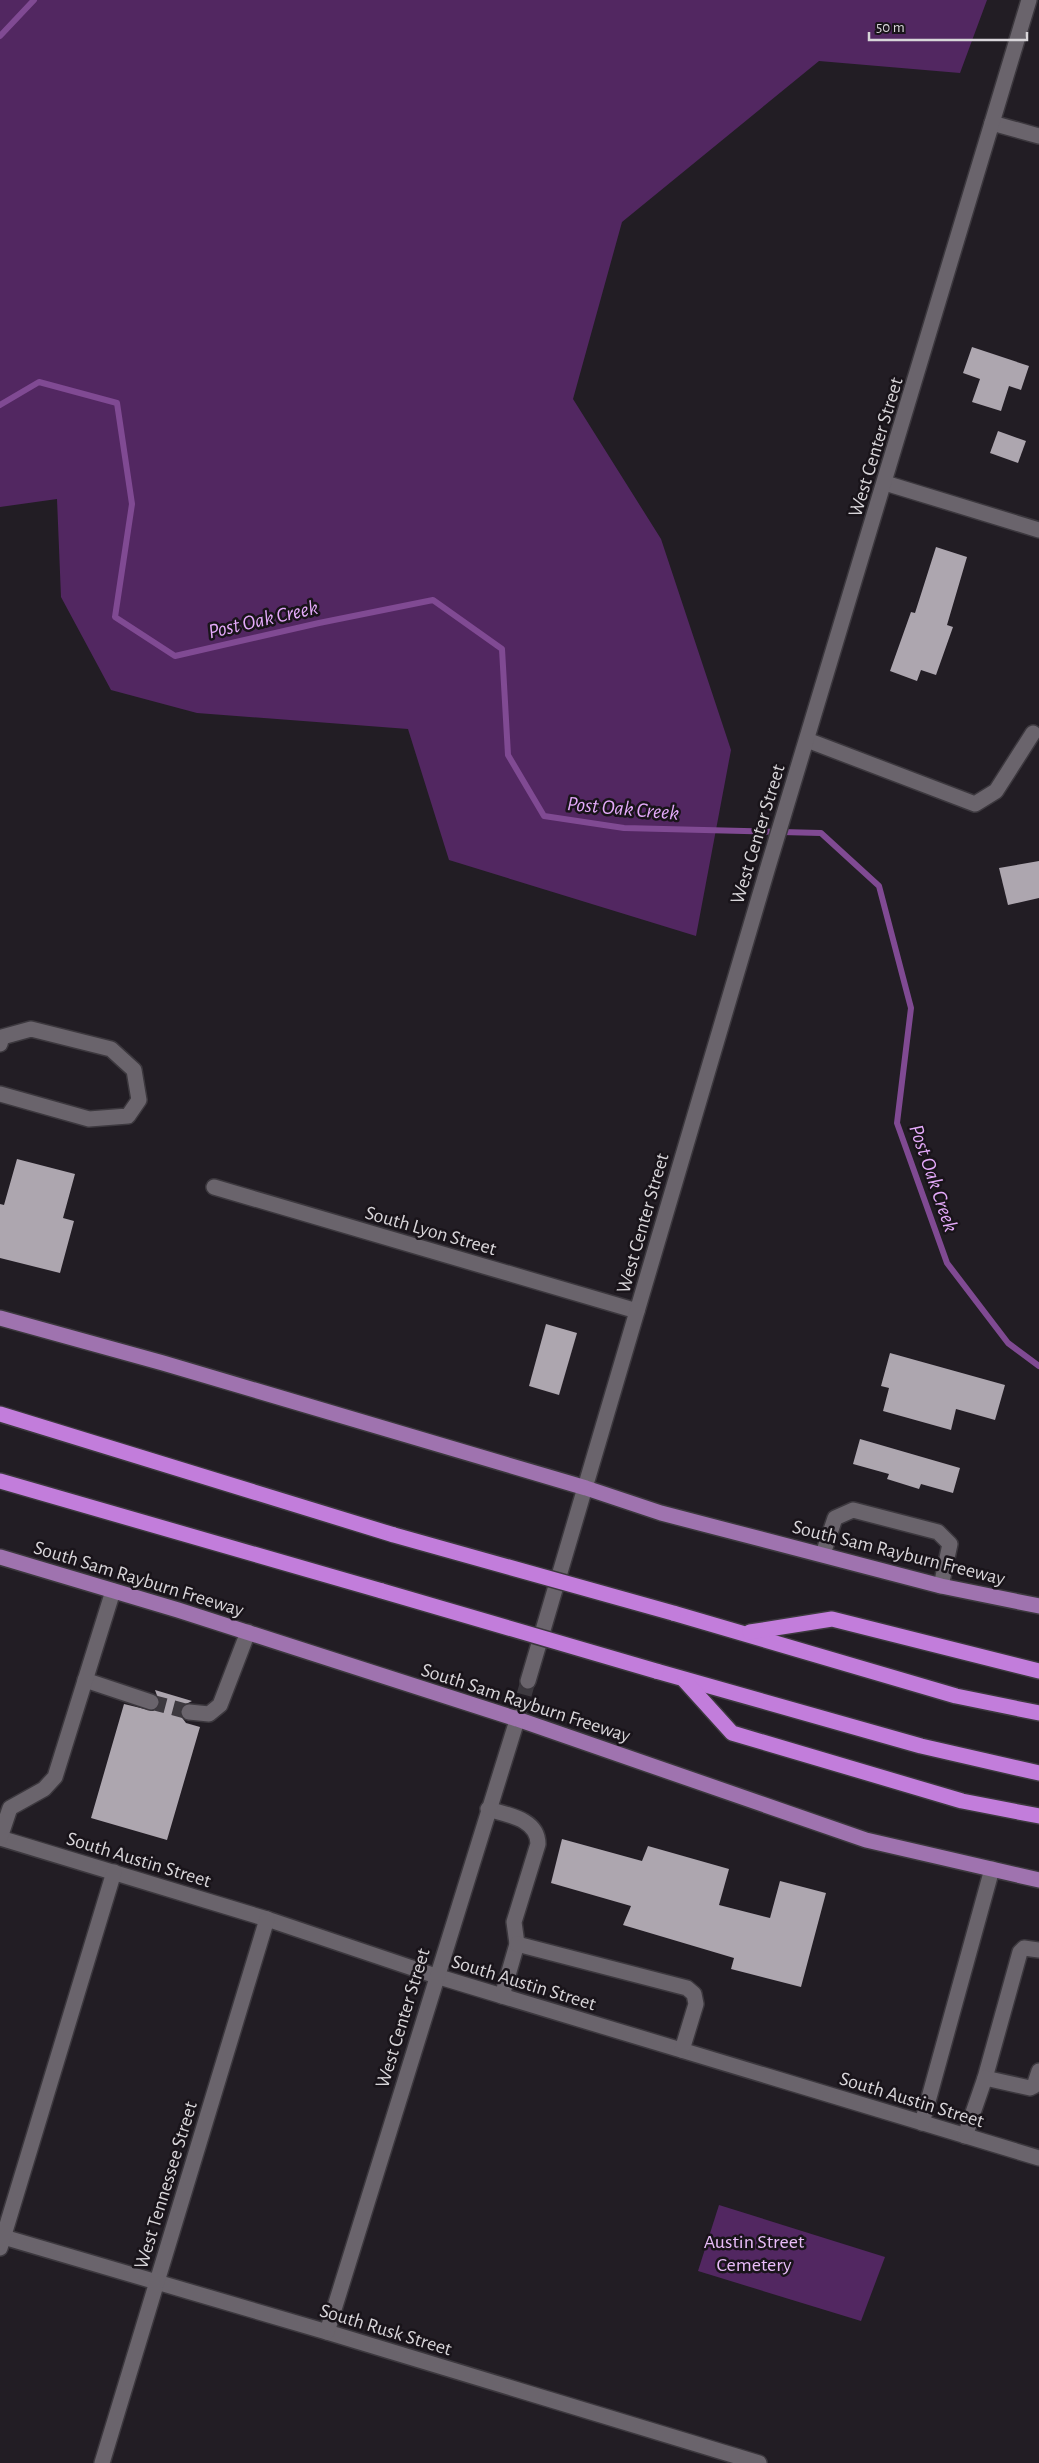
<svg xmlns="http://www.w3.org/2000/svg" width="1039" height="2463" viewBox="0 0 1039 2463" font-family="'Alegreya Sans',sans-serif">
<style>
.green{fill:#522761}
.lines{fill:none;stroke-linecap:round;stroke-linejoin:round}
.stream{stroke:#804a93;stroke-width:6}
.building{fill:#ada6af}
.minor-tunnel{stroke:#3d393f;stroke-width:15;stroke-dasharray:15 8;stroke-linecap:butt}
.minor-casing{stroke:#3c383e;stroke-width:18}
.major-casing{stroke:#3c383e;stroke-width:18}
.highway-casing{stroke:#3c383e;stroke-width:18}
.minor{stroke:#6a646c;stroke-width:15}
.major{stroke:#9f73af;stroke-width:15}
.highway{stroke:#c27ddb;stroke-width:15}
.highway-bridge-casing{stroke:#3c383e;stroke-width:18;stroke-linecap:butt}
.highway-bridge{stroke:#c27ddb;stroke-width:15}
.labels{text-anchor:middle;stroke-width:5;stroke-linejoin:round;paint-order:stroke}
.street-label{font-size:20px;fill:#d8d5d9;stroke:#19141a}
.park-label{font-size:20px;fill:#e9bdf9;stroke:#19141a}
.water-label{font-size:21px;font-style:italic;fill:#e4aafa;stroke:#19141a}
</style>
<rect width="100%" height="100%" fill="#221d24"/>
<!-- green -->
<g class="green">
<path d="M0 0H987L960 73 819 61 622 222 573 399 661 539 731 750 696 936 449 860 408 729 197 713 111 690 61 597 57 499 0 507Z"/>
<path d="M719 2205 885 2257 861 2321 698 2271Z"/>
</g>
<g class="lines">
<!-- stream -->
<g class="stream">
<path d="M0 36 34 0"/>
<path d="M0 405 39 382 117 403 132 504 115 617 175 656 319 623 433 600 502 649 508 755 544 816 624 828 821 833 879 886 911 1008 897 1123 947 1263 1008 1343 1039 1366"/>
</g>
</g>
<!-- building -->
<g class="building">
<path d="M972 347 1029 366 1021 390 1009 386 1001 411 972 402 980 379 963 373Z"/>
<path d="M998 431 1026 441 1018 463 990 453Z"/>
<path d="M936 547 967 557 947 625 953 627 936 675 921 670 917 681 890 671 911 612 915 613Z"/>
<path d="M1039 861V898L1008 905 999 868Z"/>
<path d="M17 1159 75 1174 63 1218 74 1221 60 1273 0 1258V1204L4 1205Z"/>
<path d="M546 1324 577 1333 559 1395 529 1386Z"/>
<path d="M890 1353 1005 1385 995 1420 956 1409 951 1430 883 1411 889 1388 881 1386Z"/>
<path d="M860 1439 960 1468 953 1493 921 1484 919 1489 887 1479 889 1474 853 1464Z"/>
<path d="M155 1690 192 1701 182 1706 180 1715 186 1723 200 1727 167 1840 91 1818 124 1704 153 1711 160 1704Z"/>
<path d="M562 1839 642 1861 648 1846 729 1869 719 1905 770 1918 780 1881 826 1893 801 1987 731 1969 734 1958 623 1925 631 1906 551 1883Z"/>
</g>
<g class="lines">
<!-- minor-tunnel -->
<g class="minor-tunnel">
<path d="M151 1702 189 1712"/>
<path d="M518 1717 528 1681"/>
</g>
<!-- minor casing -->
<g class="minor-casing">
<g id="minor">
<path d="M992 123 1039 136"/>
<path d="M885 483 1039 530"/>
<path d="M807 740 975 804 996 791 1033 733"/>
<path d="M0 1044 2 1037 31 1029 111 1049 134 1070 139 1100 128 1116 89 1119 0 1094"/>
<path d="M214 1187 637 1311"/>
<path d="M823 1554 835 1518 853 1510 938 1532 950 1544 941 1586"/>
<path d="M85 1680 151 1702"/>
<path d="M528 1681 768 867 1029 0"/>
<path d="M189 1712 209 1714 220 1705 248 1632"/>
<path d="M488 1809C508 1815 538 1819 538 1844L514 1922 517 1944 502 1996"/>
<path d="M0 1838 267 1919 436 1976 1039 2158"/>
<path d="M0 1838 10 1808 44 1789 55 1777 113 1591"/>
<path d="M517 1944 687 1988 694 1994 696 2004 682 2050"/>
<path d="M985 2078 1020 1952 1024 1948 1039 1950"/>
<path d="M922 2123 992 1869"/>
<path d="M965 2136 985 2078 1030 2088 1034 2086 1039 2071"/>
<path d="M0 2236 327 2332 759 2463"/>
<path d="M0 2248 114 1872"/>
<path d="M327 2332 518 1717"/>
<path d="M102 2463 267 1919"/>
</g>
</g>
<!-- major casing -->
<g class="major-casing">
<g id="major">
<path d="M0 1318 163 1363 586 1488 661 1513 941 1586 1039 1606"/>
<path d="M0 1557 178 1610 517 1719 866 1840 1039 1880"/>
</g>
</g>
<!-- highway casing -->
<g class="highway-casing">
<g id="highway">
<path d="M0 1414 394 1535"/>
<path d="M0 1481 382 1591"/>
<path d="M673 1613 956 1696 1039 1713"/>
<path d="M750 1632 832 1619 1039 1671"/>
<path d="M656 1671 921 1746 1039 1773"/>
<path d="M685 1681 732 1733 962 1801 1039 1816"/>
</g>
</g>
<!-- minor -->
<use href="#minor" class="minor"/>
<!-- major -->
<use href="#major" class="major"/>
<!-- highway -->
<use href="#highway" class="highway"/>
<!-- highway-bridge casing -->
<g class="highway-bridge-casing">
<g id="highway-bridge">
<path d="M394 1535 673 1613"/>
<path d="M382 1591 656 1671"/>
</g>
</g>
<!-- highway-bridge -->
<use href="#highway-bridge" class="highway-bridge"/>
</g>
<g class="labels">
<!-- street labels -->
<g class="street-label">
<text transform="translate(875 447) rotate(-73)" y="7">West Center Street</text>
<text transform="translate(757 834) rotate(-73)" y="7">West Center Street</text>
<text transform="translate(642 1223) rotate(-74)" y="7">West Center Street</text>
<text transform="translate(431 1230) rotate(16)" y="7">South Lyon Street</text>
<text transform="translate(899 1552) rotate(14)" y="7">South Sam Rayburn Freeway</text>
<text transform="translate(139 1578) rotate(17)" y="7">South Sam Rayburn Freeway</text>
<text transform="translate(526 1702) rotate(18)" y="7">South Sam Rayburn Freeway</text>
<text transform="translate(139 1859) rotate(17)" y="7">South Austin Street</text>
<text transform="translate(524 1982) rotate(17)" y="7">South Austin Street</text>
<text transform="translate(402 2018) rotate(-73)" y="7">West Center Street</text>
<text transform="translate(912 2099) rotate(17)" y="7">South Austin Street</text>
<text transform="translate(165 2185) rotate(-73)" y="7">West Tennessee Street</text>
<text transform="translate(386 2329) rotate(17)" y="7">South Rusk Street</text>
</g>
<!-- park labels -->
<g class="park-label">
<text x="754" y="2248">Austin Street<tspan x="754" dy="23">Cemetery</tspan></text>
</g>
<!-- water labels -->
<g class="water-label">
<text transform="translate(263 619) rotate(-13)" y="7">Post Oak Creek</text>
<text transform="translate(623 808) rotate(5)" y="7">Post Oak Creek</text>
<text transform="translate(934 1178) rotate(71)" y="7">Post Oak Creek</text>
</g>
</g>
<!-- scale -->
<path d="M869 32v8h158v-8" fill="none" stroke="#d8d5d9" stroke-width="2.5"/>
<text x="876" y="32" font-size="15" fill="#d8d5d9" stroke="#19141a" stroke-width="4" paint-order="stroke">50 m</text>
</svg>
